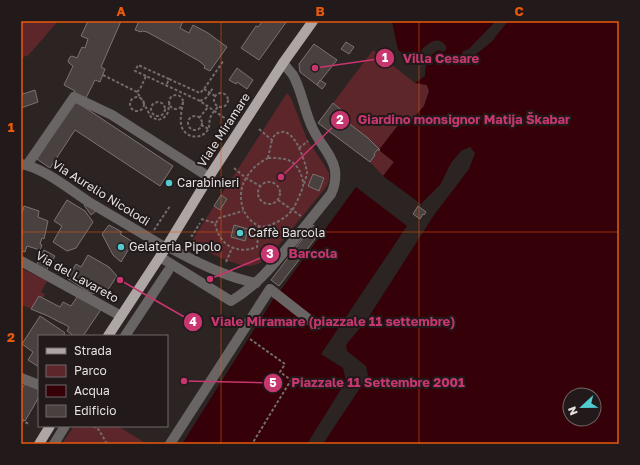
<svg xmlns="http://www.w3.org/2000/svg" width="640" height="465" viewBox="0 0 640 465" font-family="'Golos Text',sans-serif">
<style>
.green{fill:#5d262a}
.water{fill:#350008;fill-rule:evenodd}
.pier{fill:#2c2323}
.building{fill:#494040;stroke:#7b7271}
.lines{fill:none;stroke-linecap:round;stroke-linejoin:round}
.path{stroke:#746c6c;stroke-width:2;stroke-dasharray:3 2;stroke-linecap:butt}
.pedestrian{stroke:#6a6565;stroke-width:10}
.minor{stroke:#6a6565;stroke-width:10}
.primary{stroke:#aea5a5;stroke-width:10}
.grid{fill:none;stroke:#e8590c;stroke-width:1;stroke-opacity:0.55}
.poi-dot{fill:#52ccd0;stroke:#221a1a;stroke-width:1.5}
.labels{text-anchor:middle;stroke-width:4;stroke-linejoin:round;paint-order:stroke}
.street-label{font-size:12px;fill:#e5e0e0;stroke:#221a1a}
.poi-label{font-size:12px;fill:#e5e0e0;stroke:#221a1a;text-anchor:start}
.leader{fill:none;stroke:#c7366f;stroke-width:1.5}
.callout-dot{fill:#c7366f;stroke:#221a1a;stroke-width:1.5}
.mark-label{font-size:12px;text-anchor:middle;font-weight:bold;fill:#fff}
.callout-label{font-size:13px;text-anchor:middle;font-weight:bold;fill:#c7366f;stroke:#221a1a;stroke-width:4;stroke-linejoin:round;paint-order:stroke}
.neatline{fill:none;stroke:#e8590c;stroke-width:1.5}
.grid-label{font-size:13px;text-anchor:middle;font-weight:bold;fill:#e8590c}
</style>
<rect width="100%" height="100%" fill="#2c2323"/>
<!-- green -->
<g class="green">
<path d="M21 21H58L27 57 26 55 21 60Z"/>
<path d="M373 50 415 83 427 85 429 91 424 106 411 121 402 117 399 124 379 150 394 162 383 176 370 162 318 123Z"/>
<path d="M287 93 291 98 307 139 325 166 329 173V180L327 186 270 256C264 261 258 265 250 266 237 267 204 250 190 244L214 206 220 209 227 199 221 195Z"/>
<path d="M21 268 47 281 41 292 45 294 34 310 21 305Z"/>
<path d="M74 426H118L147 444H62Z"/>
</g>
<!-- water -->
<g class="water">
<path d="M392 21H496L469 49 462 54 471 58 490 43 495 37 508 21H619V444H323L368 376 366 366 347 351 346 345 368 318 434 215 469 169 475 153 470 147 461 151 451 163 440 185 421 204 383 176 394 162 379 150 399 124 402 117 411 121 424 106 429 91 427 85 415 83 425 76C426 62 426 57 439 50L443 52 446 50V46C438 35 429 43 421 50L422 53 413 59 398 50ZM570 395H594V419H570Z"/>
<path d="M356 187 407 226 321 354 343 368 346 381 307 444H182L274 298 316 330H319L321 329V324L280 291Z"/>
</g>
<!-- pier -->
<path class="pier" d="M496 21H498L497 22 470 50 464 53 465 55 470 56 489 42 502 24 506 21H508L495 37V38L490 43 471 58 464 57 462 54 463 51 469 49Z"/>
<!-- building -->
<g class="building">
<path d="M88 21H121L101 67 105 69 100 82 95 80 86 98 74 93 75 91 64 85 73 66 69 63 68 61 70 57 72 56 77 58 82 47 85 48 88 39 81 36Z"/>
<path d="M139 21H183L180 28 189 33 193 25 208 33 227 47 210 71 204 68 205 66 199 61 178 49 147 32 142 31 141 32 135 30Z"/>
<path d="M263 21H287L259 60 241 48 256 26 258 27Z"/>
<path d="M346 42 354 47 349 54 341 49Z"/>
<path d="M314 44 337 60 317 85 300 72 299 64Z"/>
<path d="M237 68 253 80 247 89 237 82 236 84 229 80Z"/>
<path d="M320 80 326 84 322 89 317 85Z"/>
<path d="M21 88 23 94 35 90 38 102 21 108Z"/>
<path d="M75 101 173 166 160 186 75 130 50 168 37 159Z"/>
<path d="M333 103 350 117 347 122 368 138 380 150H377L374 154 375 155 370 162 318 123Z"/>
<path d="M313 174 324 178 319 191 308 186Z"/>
<path d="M221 195 227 199 220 210 214 206Z"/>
<path d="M67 200 85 211 93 222 76 248 67 251 53 242 62 226 54 221Z"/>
<path d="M85 204 96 211 91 215 84 205Z"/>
<path d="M24 206 39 211 38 217 48 221 44 239 42 238 40 244 42 245 40 250 27 246 25 252 21 251V217Z"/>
<path d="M418 206 426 212 424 215 423 214 420 219 413 214Z"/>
<path d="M109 225 122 232 120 234 133 242 121 262 113 255 102 234Z"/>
<path d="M234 225 248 229 245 241 231 237Z"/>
<path d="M313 225 321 231 279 286 271 280Z"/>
<path d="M44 250 55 256 50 264 40 258Z"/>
<path d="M88 255 109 267 117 276 105 294 90 293 67 278 76 264 81 267Z"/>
<path d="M40 258 50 264 46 271 36 266Z"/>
<path d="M39 296 60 307 63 302 71 306 77 297 102 308 83 336H74L67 331 69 327 62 323H61L48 316 31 309Z"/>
<path d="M40 316 58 328 65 333 63 336H39V367L28 360 33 352 22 344Z"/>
<path d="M26 382 39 388V397L25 421 21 418V390Z"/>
</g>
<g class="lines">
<!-- path -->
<g class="path">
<path d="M103 75 137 92 142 100"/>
<path d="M146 76 135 71 138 65 169 79 166 86"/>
<path d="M169 79 200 93 204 89 224 60"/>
<path d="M204 89 215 96"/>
<path d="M137 92 140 89 146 76 200 101 226 119"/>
<circle cx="221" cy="100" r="7"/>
<circle cx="176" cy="102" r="7"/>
<circle cx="137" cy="104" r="7"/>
<path d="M200 101 206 98 213 88"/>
<path d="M143 102 151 117 158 120C171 116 167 111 170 101"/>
<path d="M183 102C182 109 180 117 181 124 183 137 199 141 207 131 211 126 208 121 211 116 212 113 216 109 219 106"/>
<circle cx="158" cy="109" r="7"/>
<circle cx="195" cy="123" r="7"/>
<path d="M199 118 208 107"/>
<path d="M201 125 209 129"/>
<path d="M259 129 272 140C274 135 276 133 281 132 295 129 305 161 307 172 307 176 305 180 304 184"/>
<path d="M299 148 308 141"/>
<path d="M268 158C284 158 294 158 301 174 302 178 304 183 303 186 302 191 296 204 293 209 288 217 269 229 259 226 257 226 256 224 254 223 242 215 238 198 243 184 245 179 249 173 253 169 257 164 263 161 268 158Z"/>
<path d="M268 158 272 140"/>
<path d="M234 168 246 178 260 186"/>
<circle cx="269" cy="193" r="11"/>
<path d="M278 200 301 216"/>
<path d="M201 219 215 223C219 245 236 255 257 247L259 227"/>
<path d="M216 223 219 218 243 211"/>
<path d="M154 230 170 206"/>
<path d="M191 235 192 236 200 223"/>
<path d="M226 262 232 248"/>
<path d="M250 339 285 364 280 372 291 380 252 444"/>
<path d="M21 420 29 424"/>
<path d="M93 426 99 430 107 444"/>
</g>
<!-- pedestrian -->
<g class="pedestrian">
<path d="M125 336 168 271"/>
<path d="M54 444 65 426"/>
<path d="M170 444 270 289 316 325"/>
</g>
<!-- minor -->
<g class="minor">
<path d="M21 164C44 168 69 189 89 202 114 217 140 232 166 248"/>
<path d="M27 165 74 97 112 115 209 177"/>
<path d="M167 246C195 262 225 277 256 283"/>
<path d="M160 257 210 288 231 301C258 285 274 264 294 240 307 224 319 209 331 194 335 186 336 179 335 170 332 154 318 142 312 127 304 110 302 91 293 75 290 71 286 67 283 63"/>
<path d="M21 261 121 316"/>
<path d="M21 378 39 385"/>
</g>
<!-- primary -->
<g class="primary">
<path d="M108 336 167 246 209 177 283 63 313 21"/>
<path d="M39 444 50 426"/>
</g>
</g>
<!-- grid -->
<path class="grid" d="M221 21V444M419 21V444M21 232H619"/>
<!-- markers -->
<g class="poi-dot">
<circle cx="169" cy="183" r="4"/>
<circle cx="240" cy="233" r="4"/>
<circle cx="121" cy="247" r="4"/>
</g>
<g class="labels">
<!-- street labels -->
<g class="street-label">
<text transform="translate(224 130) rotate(-57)" y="4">Viale Miramare</text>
<text transform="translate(101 193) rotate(32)" y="4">Via Aurelio Nicolodi</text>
<text transform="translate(77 277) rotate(29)" y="4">Via del Lavareto</text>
</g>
<!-- poi labels -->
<g class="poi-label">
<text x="177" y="187">Carabinieri</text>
<text x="248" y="237">Caffè Barcola</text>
<text x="129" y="251">Gelateria Pipolo</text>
</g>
</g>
<!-- callouts -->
<path class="leader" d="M315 68L385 58M281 177L340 120M210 279L270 254M120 280L193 322M184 381L273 383"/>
<g class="callout-dot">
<circle cx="315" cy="68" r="4"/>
<circle cx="281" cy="177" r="4"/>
<circle cx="210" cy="279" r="4"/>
<circle cx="120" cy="280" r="4"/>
<circle cx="184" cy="381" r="4"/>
<circle cx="385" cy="58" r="10"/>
<circle cx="340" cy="120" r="10"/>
<circle cx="270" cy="254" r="10"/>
<circle cx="193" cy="322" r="10"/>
<circle cx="273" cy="383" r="10"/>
</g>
<g class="mark-label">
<text x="385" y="62">1</text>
<text x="340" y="124">2</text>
<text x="270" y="258">3</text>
<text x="193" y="326">4</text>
<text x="273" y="387">5</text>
</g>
<g class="callout-label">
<text x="441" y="63">Villa Cesare</text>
<text x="464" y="124">Giardino monsignor Matija Škabar</text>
<text x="313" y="258">Barcola</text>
<text x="333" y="326">Viale Miramare (piazzale 11 settembre)</text>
<text x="378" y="387">Piazzale 11 Settembre 2001</text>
</g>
<!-- border -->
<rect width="640" height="465" fill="none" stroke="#221a1a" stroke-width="44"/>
<!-- legend -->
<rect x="38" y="335" width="130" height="92" fill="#221a1a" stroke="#706969"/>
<rect x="46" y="348" width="20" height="6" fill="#aea5a5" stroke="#706969"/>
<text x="74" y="355" font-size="12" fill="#e5e0e0">Strada</text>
<rect x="46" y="365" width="20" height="12" fill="#5d262a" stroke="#706969"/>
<text x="74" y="375" font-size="12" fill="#e5e0e0">Parco</text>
<rect x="46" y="385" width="20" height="12" fill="#350008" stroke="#706969"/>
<text x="74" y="395" font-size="12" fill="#e5e0e0">Acqua</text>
<rect x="46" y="405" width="20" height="12" fill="#494040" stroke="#706969"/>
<text x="74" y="415" font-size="12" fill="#e5e0e0">Edificio</text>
<!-- north arrow -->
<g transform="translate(582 407) rotate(248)"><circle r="19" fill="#221a1a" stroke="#706969"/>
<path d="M0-3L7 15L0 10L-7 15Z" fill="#52ccd0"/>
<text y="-6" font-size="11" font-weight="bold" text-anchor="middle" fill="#e5e0e0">N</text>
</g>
<rect x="22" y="22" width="596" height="421" class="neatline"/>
<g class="grid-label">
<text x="121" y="16">A</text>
<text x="320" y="16">B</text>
<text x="519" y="16">C</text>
<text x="11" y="132">1</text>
<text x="11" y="342">2</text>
</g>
</svg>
